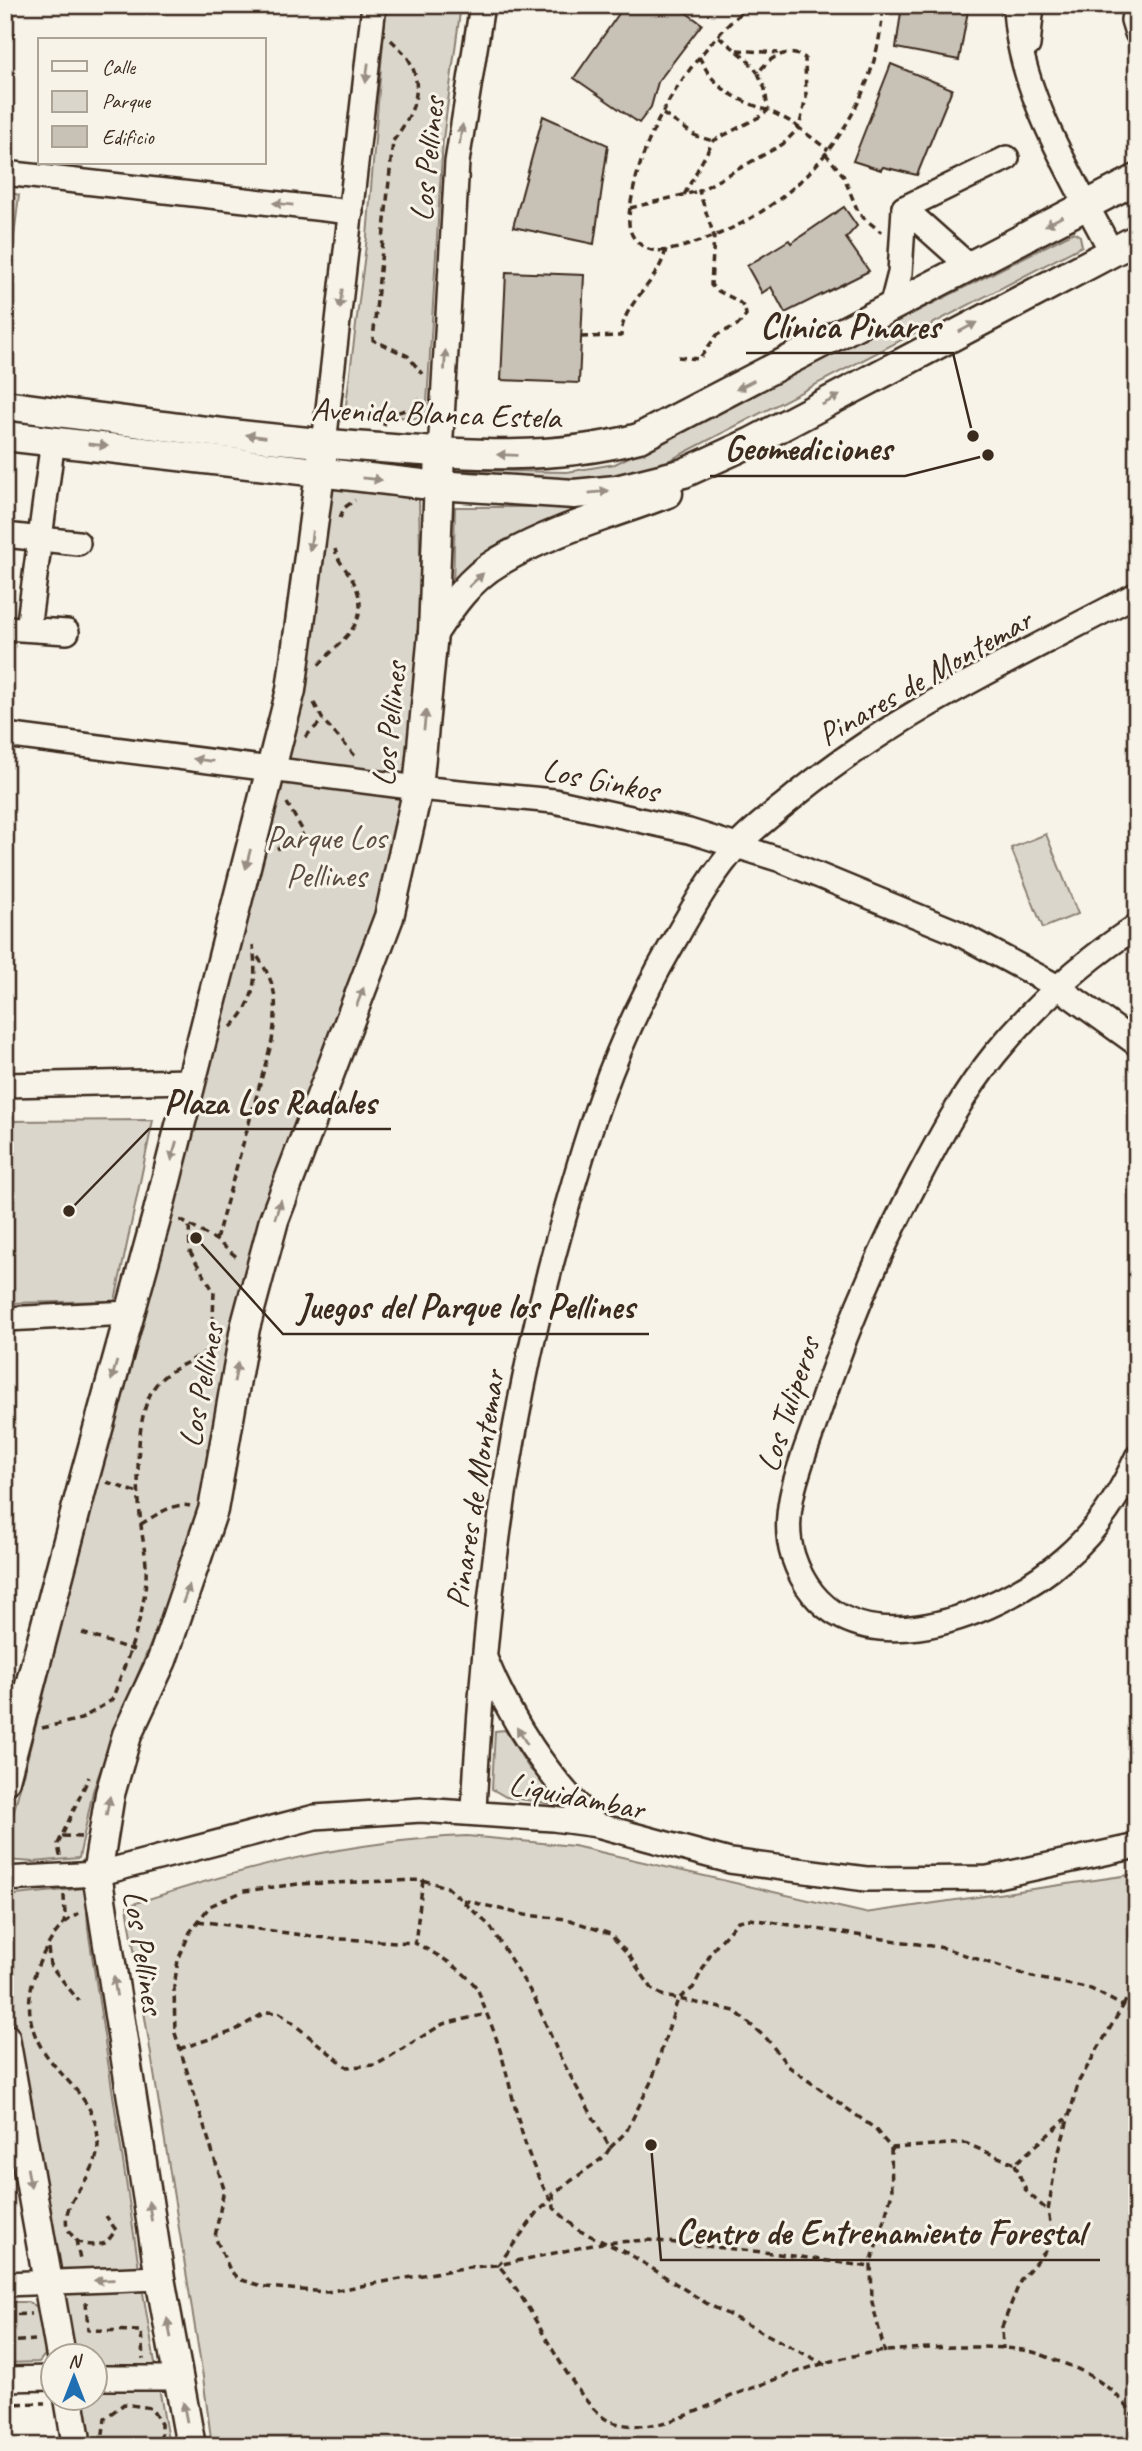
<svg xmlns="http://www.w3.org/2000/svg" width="1142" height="2451" viewBox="0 0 1142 2451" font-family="Caveat,sans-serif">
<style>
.green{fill:#dbd6cb;stroke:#8b8074;stroke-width:2}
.building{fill:#c8c1b6;stroke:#3b2a1e;stroke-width:2}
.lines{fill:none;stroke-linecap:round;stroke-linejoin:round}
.minor-casing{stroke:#3b2a1e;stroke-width:28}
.major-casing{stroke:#3b2a1e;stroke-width:33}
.path{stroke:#3b2a1e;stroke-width:3.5;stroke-dasharray:7 5;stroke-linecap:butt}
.minor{stroke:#f7f3e8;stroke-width:23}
.major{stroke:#f7f3e8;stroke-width:28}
.oneway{fill:#998e83}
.labels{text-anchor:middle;stroke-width:6;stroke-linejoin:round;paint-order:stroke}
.street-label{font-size:33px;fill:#3b2a1e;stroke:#f7f3e8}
.park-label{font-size:33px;fill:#5b4c41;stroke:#f7f3e8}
.leader{fill:none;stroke:#3b2a1e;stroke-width:2.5}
.callout-dot{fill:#3b2a1e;stroke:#f7f3e8;stroke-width:2.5}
.callout-label{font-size:35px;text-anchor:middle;font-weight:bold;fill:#3b2a1e;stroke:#f7f3e8;stroke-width:6;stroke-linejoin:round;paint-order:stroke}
</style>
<rect width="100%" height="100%" fill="#f7f3e8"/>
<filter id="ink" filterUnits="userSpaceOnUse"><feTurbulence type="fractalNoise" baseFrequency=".0143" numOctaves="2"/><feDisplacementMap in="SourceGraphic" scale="14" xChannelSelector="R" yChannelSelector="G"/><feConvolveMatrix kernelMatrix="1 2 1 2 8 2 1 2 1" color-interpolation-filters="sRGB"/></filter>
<g filter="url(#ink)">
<!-- green -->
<g class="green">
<path d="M386 5H461L443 139 426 419 345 413 367 237Z"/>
<path d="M5 191 19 195 5 311Z"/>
<path d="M1074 232 1080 236 1082 246 657 467 577 485 467 479 465 470 567 472 615 464Z"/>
<path d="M329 485 419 497 422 673 417 723 388 872 177 1581 117 1724 93 1791 79 1858 34 1862 5 1860V1846L139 1321Z"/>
<path d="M455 507H585L492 547 453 587Z"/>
<path d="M1046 834 1078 914 1043 928 1011 848Z"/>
<path d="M153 1120 115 1301 5 1303V1121Z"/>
<path d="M505 1730 529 1768 561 1798 559 1805 506 1797 492 1789 495 1731Z"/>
<path d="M467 1836 574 1846 865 1913 1137 1874V2446H212L203 2377 127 1906C241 1868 346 1841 467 1836Z"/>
<path d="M86 1888 88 1929 141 2281 169 2446H89L81 2399 94 2398V2356H73L5 1966V1896Z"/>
<path d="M5 2302H28L44 2310 48 2351 39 2362 5 2363Z"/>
</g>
<!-- building -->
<g class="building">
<path d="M625 5H675L702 24 658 82 651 107 639 123 574 78Z"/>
<path d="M902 5H969L959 60 896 48Z"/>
<path d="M891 64 952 89 917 175 883 167 881 170 853 161Z"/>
<path d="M543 116 608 145 594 244 513 227Z"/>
<path d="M844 207 857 226 846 238 869 271 785 313 771 287 762 293 747 266 789 240 791 243Z"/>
<path d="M506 272 584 275 579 383 501 380Z"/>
</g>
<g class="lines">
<!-- minor casing -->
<g class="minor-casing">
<g id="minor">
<path d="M1015 5C1017 89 1073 178 1111 251"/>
<path d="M1136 5 1133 20 1137 33"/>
<path d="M1028 45 1032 5"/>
<path d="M5 173 351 212"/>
<path d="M969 266 904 208 1007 158"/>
<path d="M891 308 900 273 904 208"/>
<path d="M324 444 374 5"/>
<path d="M440 453 457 162 482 5"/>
<path d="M5 535 78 543"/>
<path d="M5 628 67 632"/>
<path d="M28 629 53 440"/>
<path d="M5 735 418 788 554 801 689 831 781 860 956 932 1058 987 1137 1044"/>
<path d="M1137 926C1083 961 1036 1004 995 1054 965 1091 942 1133 920 1175 877 1255 843 1336 815 1423 801 1464 779 1512 793 1556 834 1681 995 1620 1065 1558 1098 1530 1120 1495 1137 1457"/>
<path d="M5 1085 191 1081"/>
<path d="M5 1319 130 1313"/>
<path d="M485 1658C512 1724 547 1776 597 1825"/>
<path d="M474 1811C483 1620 505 1434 555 1250 585 1139 611 1051 669 950 689 915 711 874 739 844 756 826 777 811 796 795 899 711 1020 656 1137 594"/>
<path d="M5 1879 97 1874 315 1817 421 1810 553 1819 597 1825 730 1861 866 1879 988 1878 1137 1846"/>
<path d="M5 2284 160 2278"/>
<path d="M94 2378H179"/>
<path d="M5 2379 52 2378"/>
</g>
</g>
<!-- major casing -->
<g class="major-casing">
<g id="major">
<path d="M5 405C130 422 255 439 380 448 469 455 552 461 639 438L1137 179"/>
<path d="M5 436 422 484 574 494 616 490 684 473 752 442 1137 239"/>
<path d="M433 633C450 607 470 578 498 562 549 531 612 514 668 493"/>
<path d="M5 1780 85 1476 158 1212 291 690 324 444"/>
<path d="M5 2038 61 2356"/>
<path d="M69 2398 77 2446"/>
<path d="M191 2446 160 2278 97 1874 110 1794 127 1735 162 1660 213 1510 245 1328 274 1220 389 917 418 788 433 633 440 453"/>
</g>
</g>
<!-- path -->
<g class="path">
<path d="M749 5C692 56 646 122 632 197 628 218 624 236 646 248 661 256 688 245 703 240 803 206 878 112 883 5"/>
<path d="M719 37 746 58 758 73"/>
<path d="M391 40C397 46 405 53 409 60 426 90 411 117 393 141L373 340 408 356 422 374"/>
<path d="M737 50 778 53"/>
<path d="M663 114 696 136 713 141"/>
<path d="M825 153 843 175 859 214 881 232"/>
<path d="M684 195 713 141 763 115 768 110 765 89 758 73C770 57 786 47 805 58L806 98 799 128C774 107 737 106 715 81 708 75 704 65 699 57"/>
<path d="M630 208 699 191"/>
<path d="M581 337 621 336C622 302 658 285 666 249"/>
<path d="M678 357 699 359 717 335 739 324 746 315C744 296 722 298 711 285L714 236 699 191 783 144 799 128 828 150"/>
<path d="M384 426 385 416 416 407 420 399"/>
<path d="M340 518 344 508 355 500"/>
<path d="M319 665C344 636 376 621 351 577 344 566 338 562 335 549"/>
<path d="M314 703 323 720 356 757"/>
<path d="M305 737 323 720"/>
<path d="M277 849 304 833 287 803"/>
<path d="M231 1027C256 1004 257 976 253 945"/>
<path d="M180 1220 216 1240 238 1258"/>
<path d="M216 1240 272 1041C278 1001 278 986 255 953"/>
<path d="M107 1482 141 1494"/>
<path d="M141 1524C155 1516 173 1502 190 1506"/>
<path d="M82 1633 139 1652"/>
<path d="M42 1728 81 1719 112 1700C126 1661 144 1620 146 1578 147 1559 143 1543 141 1525 137 1489 134 1420 153 1389 167 1366 194 1364 212 1346L214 1292 190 1252 189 1223"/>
<path d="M62 1836 81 1837"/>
<path d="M60 1856 58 1844 89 1777"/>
<path d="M423 1880 415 1943C436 1954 461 1967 476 1987 481 1995 484 2008 488 2017 514 2077 515 2144 551 2200L538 2212 498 2265 602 2243 648 2240 772 2253 871 2267"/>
<path d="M64 1895C64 1903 66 1915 64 1922 62 1926 57 1931 54 1935 38 1961 25 1989 31 2021 41 2073 100 2090 98 2145 97 2180 61 2199 67 2227 76 2246 87 2247 106 2243L116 2230 106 2216"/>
<path d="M463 1900 525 1915 567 1919 610 1934 628 1954 653 1990 664 1996 735 2011 767 2039 788 2066 874 2128 891 2148 892 2193 871 2263 872 2302 885 2353"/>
<path d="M198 1921 325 1938 415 1943"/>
<path d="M64 1923 79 1913"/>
<path d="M48 1948 50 1965 79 2001"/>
<path d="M1137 1979 1123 2006 1137 2015"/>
<path d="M179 2049 234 2031 266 2012 280 2013 347 2067 376 2065 443 2024 487 2014"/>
<path d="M610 2148 626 2132 652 2080 678 1999 693 1988 712 1951 738 1921 750 1919 944 1948 1032 1977 1091 1989 1123 2006 1079 2081 1056 2162 1048 2211 1051 2228 1046 2251 1021 2279 1002 2327 1003 2349"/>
<path d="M891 2148 965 2143 1015 2164 1066 2119"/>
<path d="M1015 2164 1026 2191 1048 2211"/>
<path d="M76 2240 80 2260"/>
<path d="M86 2302 88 2330 141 2331 143 2359"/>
<path d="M5 2315 31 2314"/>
<path d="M5 2342 35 2340"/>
<path d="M826 2365 706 2303 631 2255 578 2230 554 2208 553 2194 604 2157 610 2148 559 2055 535 1999 490 1926 447 1887 422 1880 298 1884 244 1891 210 1906 190 1932 178 1960 174 1987 175 2033 224 2189 215 2237 230 2270 238 2279 266 2287 326 2292 469 2267 498 2265C531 2299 576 2410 612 2422 663 2437 705 2404 752 2388 784 2376 820 2363 853 2356 890 2348 991 2343 1028 2351 1040 2353 1051 2359 1063 2363 1091 2373 1127 2396 1137 2425"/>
<path d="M5 2404 45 2403"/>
<path d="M105 2446 102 2441 105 2418 124 2404 151 2408 161 2424V2446"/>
</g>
<!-- minor -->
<use href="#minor" class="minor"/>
<!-- major -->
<use href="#major" class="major"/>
</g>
<!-- one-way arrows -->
<defs><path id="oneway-solid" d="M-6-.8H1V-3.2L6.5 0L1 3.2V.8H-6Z" transform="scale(1.75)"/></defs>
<g class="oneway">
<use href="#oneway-solid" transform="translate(367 73) rotate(97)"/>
<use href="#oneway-solid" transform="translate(461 134) rotate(-81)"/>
<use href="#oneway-solid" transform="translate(283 204) rotate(-174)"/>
<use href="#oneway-solid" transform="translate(1054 221) rotate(152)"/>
<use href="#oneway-solid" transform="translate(341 299) rotate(97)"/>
<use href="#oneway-solid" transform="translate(968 327) rotate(-28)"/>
<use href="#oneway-solid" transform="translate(445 360) rotate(-87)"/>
<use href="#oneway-solid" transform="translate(745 385) rotate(153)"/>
<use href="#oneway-solid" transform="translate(831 400) rotate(-28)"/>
<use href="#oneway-solid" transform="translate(256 436) rotate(-173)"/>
<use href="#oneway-solid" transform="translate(98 445) rotate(6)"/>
<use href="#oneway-solid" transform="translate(507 455) rotate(-178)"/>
<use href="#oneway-solid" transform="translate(372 479) rotate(6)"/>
<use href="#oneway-solid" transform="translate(599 492) rotate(-6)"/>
<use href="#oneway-solid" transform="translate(311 541) rotate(98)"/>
<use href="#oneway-solid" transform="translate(476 580) rotate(-43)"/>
<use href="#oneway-solid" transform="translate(425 720) rotate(-84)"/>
<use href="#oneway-solid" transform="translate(203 760) rotate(-173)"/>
<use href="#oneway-solid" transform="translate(248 859) rotate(104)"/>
<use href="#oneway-solid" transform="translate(360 997) rotate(-69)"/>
<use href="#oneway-solid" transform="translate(174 1151) rotate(104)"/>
<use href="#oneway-solid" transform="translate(278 1209) rotate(-72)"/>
<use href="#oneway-solid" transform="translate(114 1371) rotate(106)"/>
<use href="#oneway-solid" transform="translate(236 1372) rotate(-79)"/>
<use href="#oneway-solid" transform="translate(186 1594) rotate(-70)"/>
<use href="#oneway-solid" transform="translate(522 1736) rotate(-122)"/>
<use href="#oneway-solid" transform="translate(108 1806) rotate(-79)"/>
<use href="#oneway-solid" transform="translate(115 1986) rotate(-99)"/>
<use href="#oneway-solid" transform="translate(29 2178) rotate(80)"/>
<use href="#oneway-solid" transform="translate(150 2211) rotate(-99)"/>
<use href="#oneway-solid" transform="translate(104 2280) rotate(178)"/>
<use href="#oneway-solid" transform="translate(169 2328) rotate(-101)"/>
<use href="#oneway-solid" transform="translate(185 2412) rotate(-101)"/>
</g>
</g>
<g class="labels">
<!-- street labels -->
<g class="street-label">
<text transform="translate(426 159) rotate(-84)" y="12">Los Pellines</text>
<text transform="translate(436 412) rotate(2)" y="12">Avenida Blanca Estela</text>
<text transform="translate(924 676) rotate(-30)" y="12">Pinares de Montemar</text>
<text transform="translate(388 724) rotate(-84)" y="12">Los Pellines</text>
<text transform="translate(601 779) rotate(11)" y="12">Los Ginkos</text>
<text transform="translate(200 1385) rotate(-79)" y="12">Los Pellines</text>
<text transform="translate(787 1404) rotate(-72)" y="12">Los Tuliperos</text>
<text transform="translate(474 1489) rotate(-81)" y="12">Pinares de Montemar</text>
<text transform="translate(577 1795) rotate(11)" y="12">Liquidambar</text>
<text transform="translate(145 1952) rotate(81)" y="12">Los Pellines</text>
</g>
<!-- park labels -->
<g class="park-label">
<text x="326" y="849">Parque Los<tspan x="326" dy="38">Pellines</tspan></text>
</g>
</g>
<!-- callouts -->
<path class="leader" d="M973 436L953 353H746M988 455L905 476H710M69 1211L149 1129H391M196 1238L283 1334H649M651 2145L661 2260H1100"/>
<g class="callout-dot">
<circle cx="973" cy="436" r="7"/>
<circle cx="988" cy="455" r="7"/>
<circle cx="69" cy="1211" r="7"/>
<circle cx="196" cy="1238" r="7"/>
<circle cx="651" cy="2145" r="7"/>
</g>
<g class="callout-label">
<text x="850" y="338">Clínica Pinares</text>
<text x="808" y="460">Geomediciones</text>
<text x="270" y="1114">Plaza Los Radales</text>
<text x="466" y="1318">Juegos del Parque los Pellines</text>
<text x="880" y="2244">Centro de Entrenamiento Forestal</text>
</g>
<!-- margin -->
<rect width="1142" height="2451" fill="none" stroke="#f7f3e8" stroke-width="28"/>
<rect x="14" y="14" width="1114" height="2423" fill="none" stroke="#3b2a1e" stroke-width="2.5" filter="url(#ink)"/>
<!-- legend -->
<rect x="38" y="38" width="228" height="126" fill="#f7f3e8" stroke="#aca397" stroke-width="2"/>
<rect x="52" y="61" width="35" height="10" fill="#f7f3e8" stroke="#aca397" stroke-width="2"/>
<text x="102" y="74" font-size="21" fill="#3b2a1e">Calle</text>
<rect x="52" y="91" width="35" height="21" fill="#dbd6cb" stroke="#aca397" stroke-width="2"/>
<text x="102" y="108" font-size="21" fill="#3b2a1e">Parque</text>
<rect x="52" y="126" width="35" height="21" fill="#c8c1b6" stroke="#aca397" stroke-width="2"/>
<text x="102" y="144" font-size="21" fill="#3b2a1e">Edificio</text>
<!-- north arrow -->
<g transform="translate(74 2377)"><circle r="33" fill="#f7f3e8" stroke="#aca397" stroke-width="2"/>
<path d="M0-5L12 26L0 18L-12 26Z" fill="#1f6fb2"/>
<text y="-10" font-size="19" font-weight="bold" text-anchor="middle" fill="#3b2a1e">N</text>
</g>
</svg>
